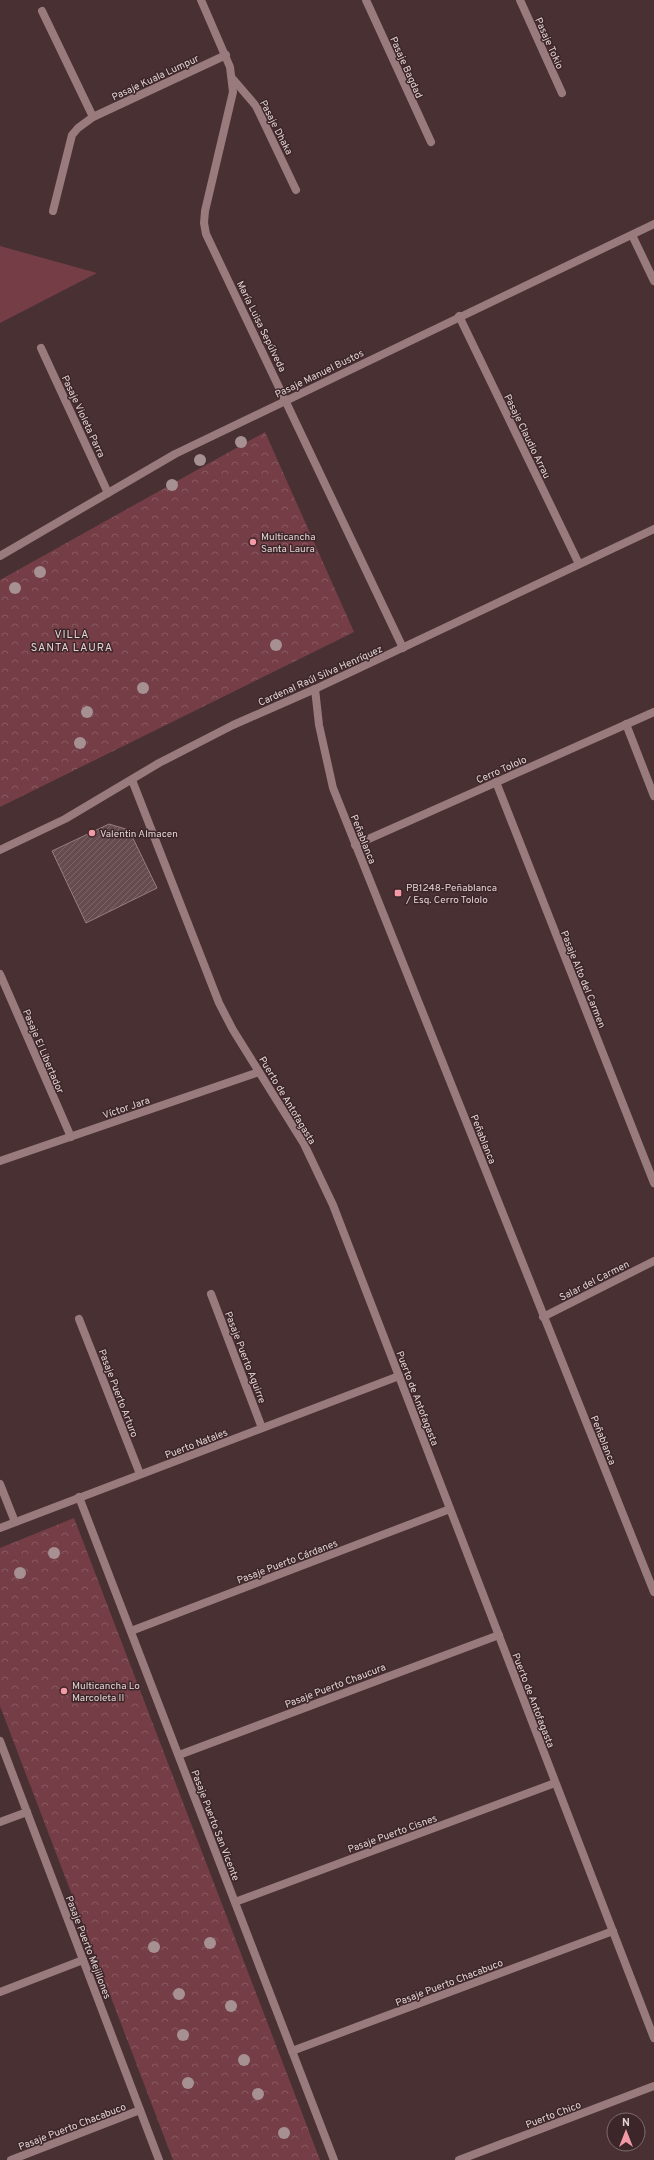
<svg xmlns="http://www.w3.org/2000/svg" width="654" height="2160" viewBox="0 0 654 2160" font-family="Overpass,sans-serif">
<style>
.grass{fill:#753e47}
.park{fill:url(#park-crowns)}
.building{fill:url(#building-hatch);stroke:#997c7f}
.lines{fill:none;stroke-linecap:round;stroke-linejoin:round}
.minor{stroke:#997a7d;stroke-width:8}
.tree{fill:#a69092}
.poi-dot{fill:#f49aa6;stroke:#3d2629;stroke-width:1.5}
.labels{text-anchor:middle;stroke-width:3;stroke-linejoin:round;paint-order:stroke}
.street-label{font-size:10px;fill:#e2d3d4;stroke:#3d2629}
.poi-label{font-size:10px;fill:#e2d3d4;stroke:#3d2629;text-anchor:start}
.neighbourhood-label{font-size:11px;letter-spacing:1px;fill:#e2d3d4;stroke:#3d2629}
</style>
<defs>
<pattern id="park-crowns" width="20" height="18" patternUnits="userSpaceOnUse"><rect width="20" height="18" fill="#753e47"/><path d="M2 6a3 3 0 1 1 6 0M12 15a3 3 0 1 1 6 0" fill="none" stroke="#885961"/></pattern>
<pattern id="building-hatch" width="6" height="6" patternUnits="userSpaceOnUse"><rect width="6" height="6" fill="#664c4f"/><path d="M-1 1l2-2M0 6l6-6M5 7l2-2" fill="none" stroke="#7c6567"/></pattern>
</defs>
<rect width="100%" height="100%" fill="#483033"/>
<!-- grass -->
<path class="grass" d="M0 246 97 273 0 323Z"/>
<!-- park -->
<g class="park">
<path d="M265 432 354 632 0 807V580Z"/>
<path d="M74 1518 320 2160H173L0 1706V1548Z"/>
</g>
<!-- building -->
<path class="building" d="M109 824 129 830 157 888 86 923 52 851Z"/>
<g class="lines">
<!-- minor -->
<g class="minor">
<path d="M201 0 230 67 233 92 205 211 204 223 206 234 403 648"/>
<path d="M366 0 431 142"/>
<path d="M520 0 562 93"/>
<path d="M42 11 93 117"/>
<path d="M232 78 256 106 296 190"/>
<path d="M53 211 72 135 78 128 93 117 226 55"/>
<path d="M632 235 654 281"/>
<path d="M459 316 579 564"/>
<path d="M41 348 108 493"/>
<path d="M0 556 175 454 654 224"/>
<path d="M315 689 319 725 333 788 654 1592"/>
<path d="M626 724 654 796"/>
<path d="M132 780 219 1003 233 1030 304 1144 333 1205 654 2038"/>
<path d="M496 782 654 1183"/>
<path d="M355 845 654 712"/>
<path d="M0 850 65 819 159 763 233 725 315 689 654 529"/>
<path d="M0 974 71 1137"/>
<path d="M0 1161 259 1072"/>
<path d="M211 1294 262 1428"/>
<path d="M543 1317 654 1261"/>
<path d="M79 1319 140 1474"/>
<path d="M0 1484 15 1522"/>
<path d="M79 1497 334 2160"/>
<path d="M0 1528 399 1376"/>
<path d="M131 1631 450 1509"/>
<path d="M0 1741 159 2160"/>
<path d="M179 1755 499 1635"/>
<path d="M0 1822 27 1812"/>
<path d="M235 1902 555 1783"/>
<path d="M0 1992 83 1960"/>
<path d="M292 2051 613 1931"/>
<path d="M11 2160 140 2110"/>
<path d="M459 2160 654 2086"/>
</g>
</g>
<!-- trees -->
<g class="tree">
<circle cx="241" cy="442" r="6"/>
<circle cx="200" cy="460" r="6"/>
<circle cx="172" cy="485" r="6"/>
<circle cx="40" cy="572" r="6"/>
<circle cx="15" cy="588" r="6"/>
<circle cx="276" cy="645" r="6"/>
<circle cx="143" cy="688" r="6"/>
<circle cx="87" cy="712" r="6"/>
<circle cx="80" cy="743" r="6"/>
<circle cx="54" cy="1553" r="6"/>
<circle cx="20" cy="1573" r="6"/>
<circle cx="210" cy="1943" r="6"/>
<circle cx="154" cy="1947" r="6"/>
<circle cx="179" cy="1994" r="6"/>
<circle cx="231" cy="2006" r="6"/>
<circle cx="183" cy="2035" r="6"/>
<circle cx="244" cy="2060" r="6"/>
<circle cx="188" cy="2083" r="6"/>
<circle cx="258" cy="2094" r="6"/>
<circle cx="284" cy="2133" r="6"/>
</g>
<!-- markers -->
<g class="poi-dot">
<circle cx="253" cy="542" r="4"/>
<circle cx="92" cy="833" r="4"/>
<rect x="394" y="889" width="8" height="8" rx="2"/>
<circle cx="64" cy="1691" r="4"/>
</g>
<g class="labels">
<!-- street labels -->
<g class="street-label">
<text transform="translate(550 43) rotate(66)" y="4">Pasaje Tokio</text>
<text transform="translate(407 67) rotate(66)" y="4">Pasaje Bagdad</text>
<text transform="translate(155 77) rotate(-25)" y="4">Pasaje Kuala Lumpur</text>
<text transform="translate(277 127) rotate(63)" y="4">Pasaje Dhaka</text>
<text transform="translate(262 326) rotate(64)" y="4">María Luisa Sepúlveda</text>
<text transform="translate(319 373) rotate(-26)" y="4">Pasaje Manuel Bustos</text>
<text transform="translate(84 416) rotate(65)" y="4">Pasaje Violeta Parra</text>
<text transform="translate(528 436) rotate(64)" y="4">Pasaje Claudio Arrau</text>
<text transform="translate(320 675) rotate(-24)" y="4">Cardenal Raúl Silva Henríquez</text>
<text transform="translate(501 769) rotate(-24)" y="4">Cerro Tololo</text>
<text transform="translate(364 839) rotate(68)" y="4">Peñablanca</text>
<text transform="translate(584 979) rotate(68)" y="4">Pasaje Alto del Carmen</text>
<text transform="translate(44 1051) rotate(67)" y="4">Pasaje El Libertador</text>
<text transform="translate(288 1100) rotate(59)" y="4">Puerto de Antofagasta</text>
<text transform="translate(126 1107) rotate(-19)" y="4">Víctor Jara</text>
<text transform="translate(484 1139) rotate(68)" y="4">Peñablanca</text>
<text transform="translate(594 1280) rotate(-27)" y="4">Salar del Carmen</text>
<text transform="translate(246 1357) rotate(69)" y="4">Pasaje Puerto Aguirre</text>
<text transform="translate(119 1393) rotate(69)" y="4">Pasaje Puerto Arturo</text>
<text transform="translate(418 1398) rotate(69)" y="4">Puerto de Antofagasta</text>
<text transform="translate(604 1440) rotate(68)" y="4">Peñablanca</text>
<text transform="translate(196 1443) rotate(-21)" y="4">Puerto Natales</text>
<text transform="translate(287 1561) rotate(-21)" y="4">Pasaje Puerto Cárdanes</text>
<text transform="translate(335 1685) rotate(-21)" y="4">Pasaje Puerto Chaucura</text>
<text transform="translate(534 1700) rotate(69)" y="4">Puerto de Antofagasta</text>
<text transform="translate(216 1825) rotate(69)" y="4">Pasaje Puerto San Vicente</text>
<text transform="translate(392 1833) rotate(-20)" y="4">Pasaje Puerto Cisnes</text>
<text transform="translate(89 1947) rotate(69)" y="4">Pasaje Puerto Mejillones</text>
<text transform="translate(449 1982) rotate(-21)" y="4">Pasaje Puerto Chacabuco</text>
<text transform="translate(553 2114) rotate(-21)" y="4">Puerto Chico</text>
<text transform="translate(72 2126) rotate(-21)" y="4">Pasaje Puerto Chacabuco</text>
</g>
<!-- poi labels -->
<g class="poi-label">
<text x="261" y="540">Multicancha<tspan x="261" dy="12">Santa Laura</tspan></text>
<text x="100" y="837">Valentin Almacen</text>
<text x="406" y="891">PB1248-Peñablanca<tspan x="406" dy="12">/ Esq. Cerro Tololo</tspan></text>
<text x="72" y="1689">Multicancha Lo<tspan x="72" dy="12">Marcoleta II</tspan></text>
</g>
<!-- neighbourhood labels -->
<g class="neighbourhood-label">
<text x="72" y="638">VILLA<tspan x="72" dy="13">SANTA LAURA</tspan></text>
</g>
</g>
<!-- north arrow -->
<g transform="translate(626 2132)"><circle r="19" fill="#3d2629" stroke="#7f6b6d"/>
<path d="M0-3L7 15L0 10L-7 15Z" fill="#f49aa6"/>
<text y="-6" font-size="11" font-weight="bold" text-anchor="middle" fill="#e2d3d4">N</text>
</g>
</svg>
